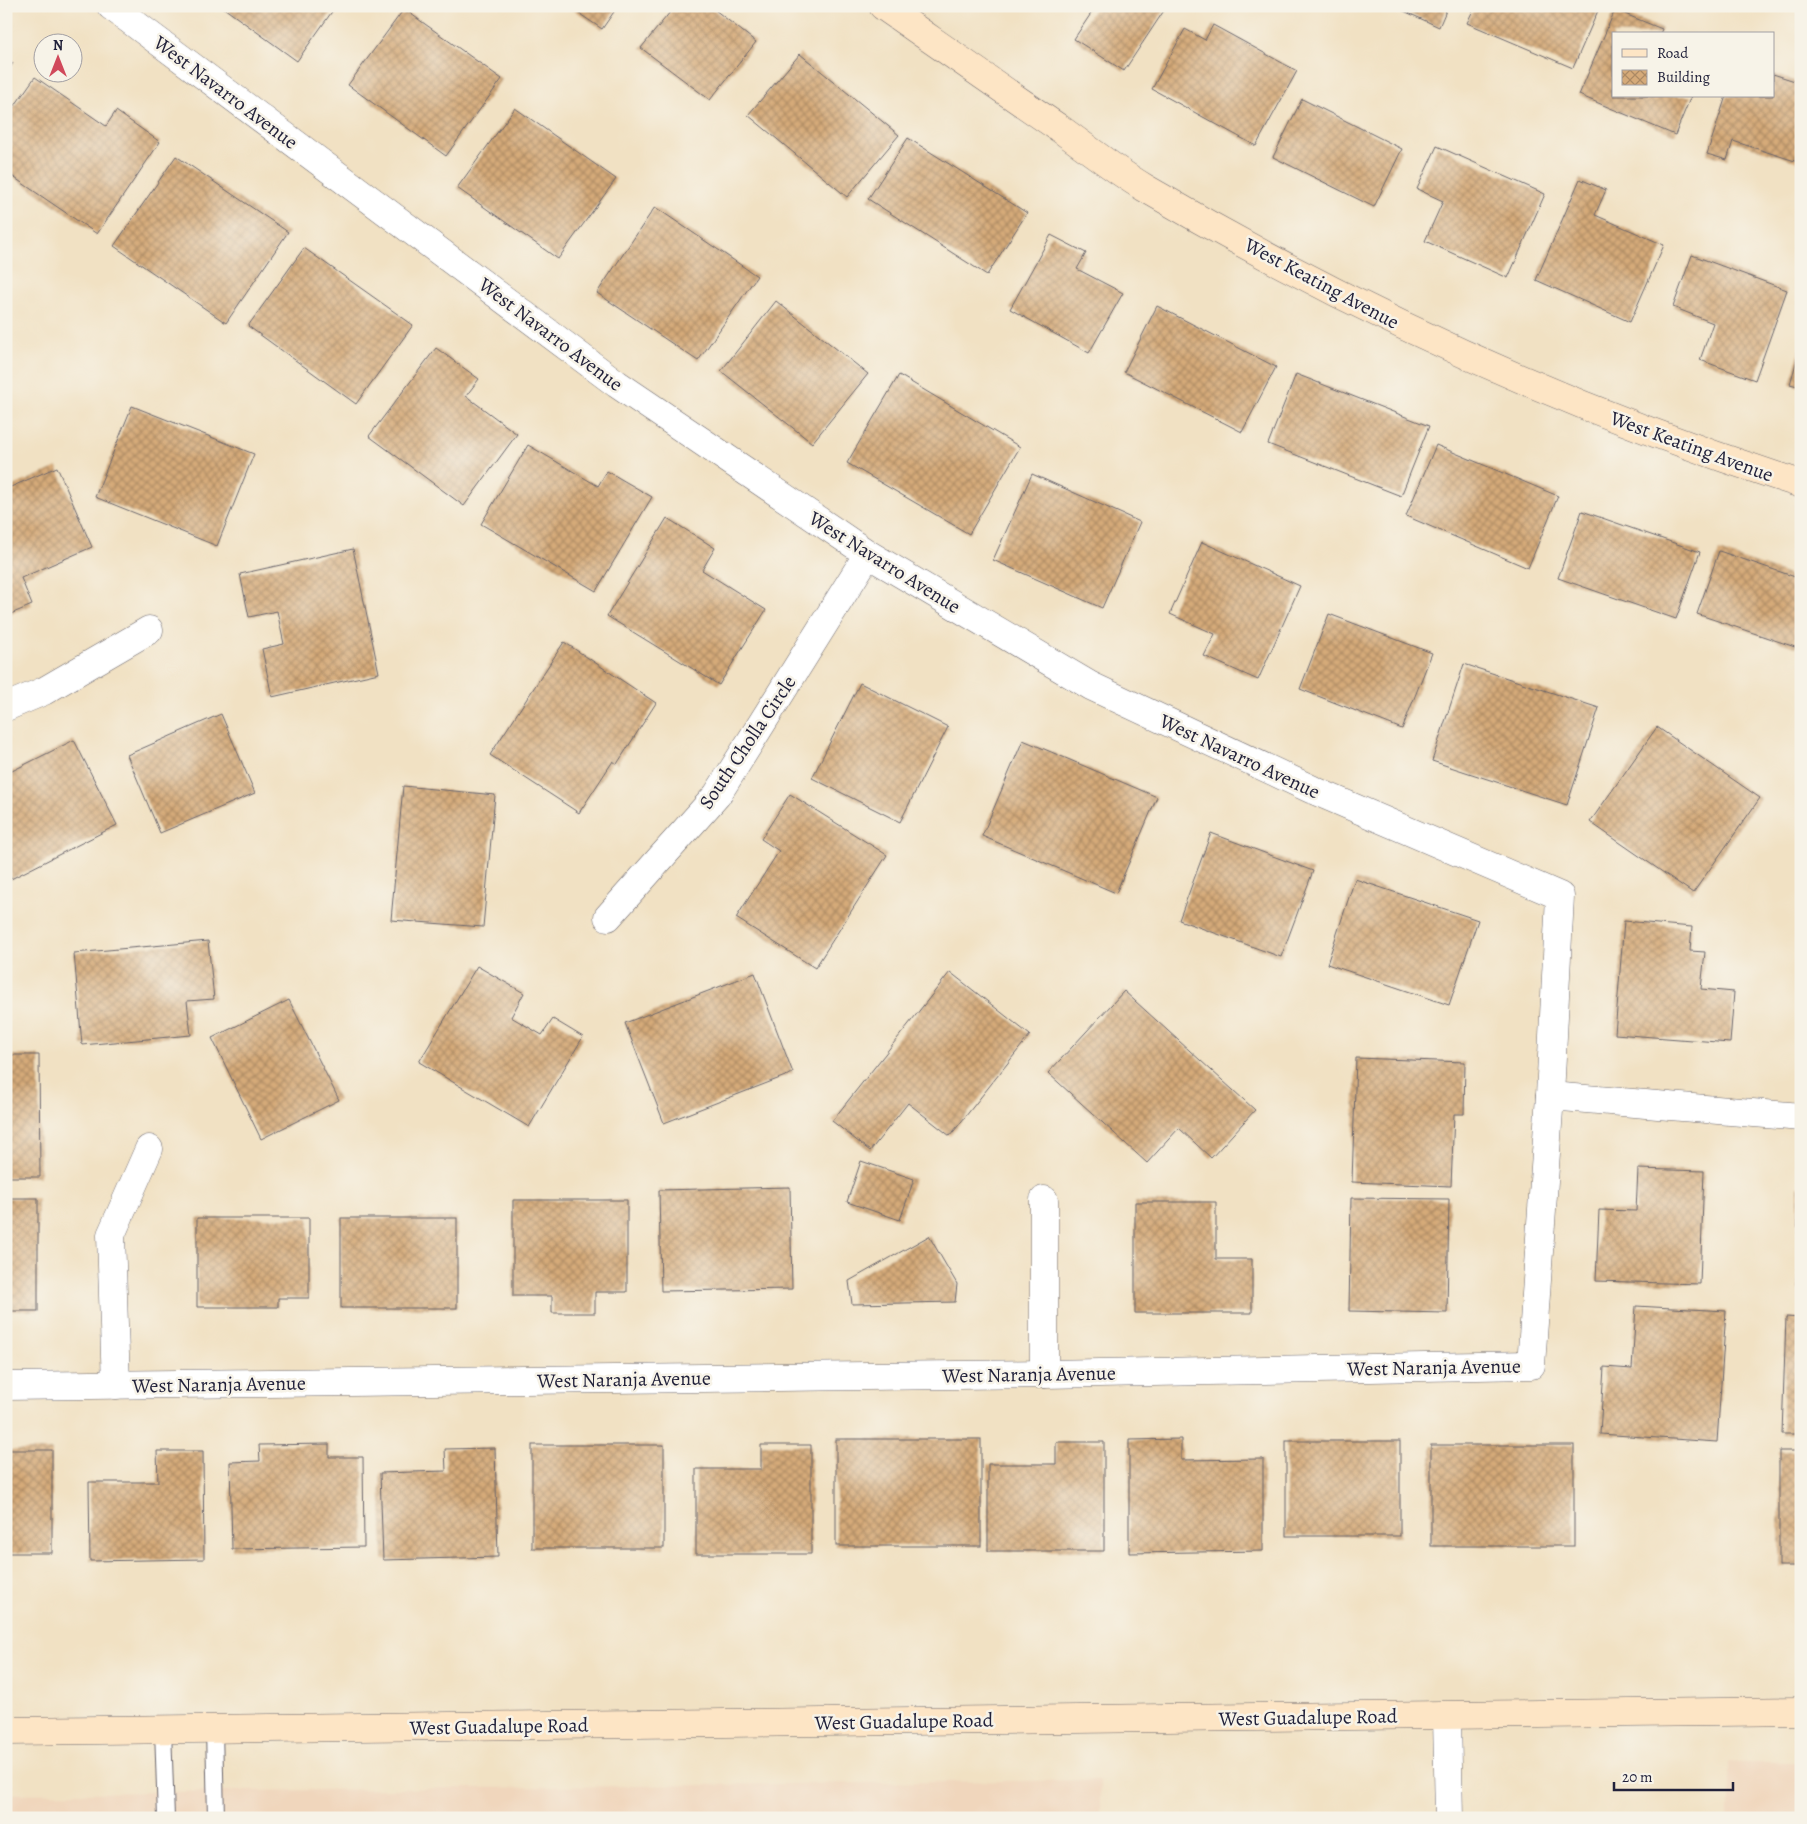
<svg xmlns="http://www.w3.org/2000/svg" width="1807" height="1824" viewBox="0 0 1807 1824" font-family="Alegreya,serif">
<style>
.built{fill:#f0d6bc}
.building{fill:url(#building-cross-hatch)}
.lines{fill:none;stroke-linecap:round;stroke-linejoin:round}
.lane-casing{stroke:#6a656b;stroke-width:18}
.street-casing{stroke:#6a656b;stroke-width:29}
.secondary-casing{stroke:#6a656b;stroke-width:29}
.lane{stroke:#fff;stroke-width:16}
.street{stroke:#fff;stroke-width:28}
.secondary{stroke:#fde5c5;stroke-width:28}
.labels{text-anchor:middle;stroke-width:5;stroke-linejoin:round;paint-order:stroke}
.street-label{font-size:20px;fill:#22223b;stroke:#f7f3e8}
</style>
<defs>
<pattern id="building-cross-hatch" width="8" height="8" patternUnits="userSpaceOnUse" patternTransform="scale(1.25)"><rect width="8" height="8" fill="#d5aa79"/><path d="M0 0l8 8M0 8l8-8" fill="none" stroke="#ac8a64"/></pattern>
</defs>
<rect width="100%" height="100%" fill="#f7f3e8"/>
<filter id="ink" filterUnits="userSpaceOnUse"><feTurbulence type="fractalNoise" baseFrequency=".02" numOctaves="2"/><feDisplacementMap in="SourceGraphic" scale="10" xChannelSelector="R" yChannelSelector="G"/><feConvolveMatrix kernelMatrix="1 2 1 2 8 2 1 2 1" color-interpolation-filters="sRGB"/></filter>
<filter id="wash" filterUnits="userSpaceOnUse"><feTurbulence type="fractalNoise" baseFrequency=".0096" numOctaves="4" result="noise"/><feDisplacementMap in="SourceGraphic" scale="20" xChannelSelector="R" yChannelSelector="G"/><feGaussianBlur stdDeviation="1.12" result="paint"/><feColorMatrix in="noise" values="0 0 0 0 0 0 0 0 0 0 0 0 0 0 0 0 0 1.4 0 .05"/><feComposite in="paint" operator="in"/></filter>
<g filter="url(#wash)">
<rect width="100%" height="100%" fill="#f1e1c3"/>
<!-- built -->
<g class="built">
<path d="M1801 1762V1818H1729V1762Z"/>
<path d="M1100 1780V1818H6V1794Z"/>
</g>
<g id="blocks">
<!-- building -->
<g class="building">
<path d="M221 6H336L297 61Z"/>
<path d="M568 6H618L602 29Z"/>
<path d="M675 6H710L756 42 710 100 641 48Z"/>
<path d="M1096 6H1167L1124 71 1074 39Z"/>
<path d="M1393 6H1448L1439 27Z"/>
<path d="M1475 6H1600L1573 68 1467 23Z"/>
<path d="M404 9 502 79 446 156 348 85Z"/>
<path d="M1615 10 1662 29 1660 34H1613V96H1691L1675 135 1579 95Z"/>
<path d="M1213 25 1297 71 1256 146 1152 89 1185 29 1205 40Z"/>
<path d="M800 54 899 135 847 197 748 115Z"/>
<path d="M6 58 13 63 6 73Z"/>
<path d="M1773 74 1801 83V163L1733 141 1727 160 1707 154 1726 96H1773Z"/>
<path d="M35 77 106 126 116 111 160 142 97 234 6 172V118Z"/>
<path d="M1302 99 1402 149 1374 207 1273 157Z"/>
<path d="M515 108 616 179 558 259 457 188Z"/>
<path d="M908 138 1027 213 987 275 868 199Z"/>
<path d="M1437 146 1545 194 1508 278 1425 241 1443 201 1417 189Z"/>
<path d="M176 156 288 232 226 323 114 246Z"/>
<path d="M1580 179 1606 190 1595 215 1664 245 1630 322 1536 280Z"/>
<path d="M655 207 757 276 698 361 597 293Z"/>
<path d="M1051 235 1086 253 1077 269 1123 293 1089 353 1010 309Z"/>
<path d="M304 248 413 325 356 404 248 326Z"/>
<path d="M1692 255 1787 290 1755 380 1700 360 1713 323 1673 307Z"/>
<path d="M776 301 868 374 812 443 721 371Z"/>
<path d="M1157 306 1276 367 1242 432 1124 372Z"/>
<path d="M1801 346V387L1790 384Z"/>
<path d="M436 348 479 379 466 396 517 434 464 506 369 436Z"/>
<path d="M1296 374 1429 426 1401 496 1268 444Z"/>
<path d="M899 375 1020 447 969 534 847 463Z"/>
<path d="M132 406 254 454 217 546 95 497Z"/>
<path d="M528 445 598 486 607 471 652 497 596 591 481 524Z"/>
<path d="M1436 445 1558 496 1528 568 1406 516Z"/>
<path d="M57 467 92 547 21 578 32 605 6 616V489Z"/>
<path d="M1032 474 1140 522 1102 608 993 560Z"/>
<path d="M1582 511 1700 552 1676 619 1558 578Z"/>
<path d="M667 518 715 548 702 570 766 610 719 685 607 616Z"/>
<path d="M1202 542 1300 586 1258 680 1204 656 1215 634 1170 614Z"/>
<path d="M353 549 379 673 272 697 262 649 284 644 277 611 249 617 240 574Z"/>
<path d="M1719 551 1801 579V649L1697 614Z"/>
<path d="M1329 614 1432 653 1402 729 1300 689Z"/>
<path d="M564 642 656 703 617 764 613 761 579 813 490 755Z"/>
<path d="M1464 664 1599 708 1567 805 1432 761Z"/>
<path d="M860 683 948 727 900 822 812 778Z"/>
<path d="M221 714 255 793 160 833 127 755Z"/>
<path d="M1657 727 1760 798 1693 893 1590 822Z"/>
<path d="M74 740 117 825 11 879 6 869V774Z"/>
<path d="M1023 740 1157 797 1116 893 982 836Z"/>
<path d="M403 786 495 795 483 927 391 920Z"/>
<path d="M790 794 887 855 815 968 736 918 779 851 761 839Z"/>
<path d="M1211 833 1313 871 1281 957 1179 920Z"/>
<path d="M1355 879 1478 920 1449 1005 1327 964Z"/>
<path d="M1624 921 1692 927 1690 951 1705 952 1701 989 1734 992 1730 1043 1615 1034Z"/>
<path d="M208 941 214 999 187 1001 191 1035 82 1045 74 953Z"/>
<path d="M477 966 524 993 511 1017 542 1035 553 1019 583 1037 529 1127 419 1062Z"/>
<path d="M950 972 1030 1035 950 1136 908 1103 870 1151 832 1121Z"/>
<path d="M755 973 793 1073 664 1123 625 1023Z"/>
<path d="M1124 991 1255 1110 1211 1158 1179 1128 1147 1163 1048 1073Z"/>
<path d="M289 1000 339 1100 261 1139 212 1038Z"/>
<path d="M6 1055H39L40 1177H6Z"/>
<path d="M1356 1058 1465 1062 1464 1114H1454L1451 1186 1352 1182Z"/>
<path d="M861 1161 914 1179 900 1220 847 1202Z"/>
<path d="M1638 1169 1704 1171 1700 1284 1596 1281 1599 1210 1636 1211Z"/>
<rect x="1798" y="1186" width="3" height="104"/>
<path d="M790 1187 792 1289 661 1291 659 1190Z"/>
<rect x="6" y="1198" width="32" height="113"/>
<path d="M1351 1198 1449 1199 1447 1313 1349 1311Z"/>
<path d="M513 1200H627V1292H595V1313H552V1296H513Z"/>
<path d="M1135 1202H1216V1259H1252V1313H1135Z"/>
<path d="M197 1218H309V1298H278V1307H197Z"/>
<rect x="341" y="1218" width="116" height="90"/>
<path d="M929 1236 957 1284 955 1302 852 1304 849 1281Z"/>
<path d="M1636 1306 1726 1311 1717 1442 1600 1434 1604 1367 1632 1369Z"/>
<path d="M1786 1317 1801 1318V1434H1782Z"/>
<rect x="836" y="1439" width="145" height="107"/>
<path d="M1181 1439V1460L1263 1459V1551L1129 1553V1440Z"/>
<rect x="1286" y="1441" width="114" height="95"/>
<path d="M1056 1442H1104V1551H988V1464H1056Z"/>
<path d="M329 1444V1457H363L364 1547 232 1549 230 1462 260 1461 259 1445Z"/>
<rect x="532" y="1445" width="132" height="103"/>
<path d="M761 1445H811V1554H696V1469H761Z"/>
<rect x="1431" y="1445" width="143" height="101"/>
<path d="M495 1448 498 1557 383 1560 380 1473 446 1471 445 1449Z"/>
<rect x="6" y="1450" width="46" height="103"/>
<path d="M157 1451H203L204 1559 90 1561 89 1482H158Z"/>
<rect x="1779" y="1451" width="22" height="115"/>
</g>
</g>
</g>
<g filter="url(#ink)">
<use href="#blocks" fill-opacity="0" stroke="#6a656b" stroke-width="1"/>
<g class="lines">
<!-- lane casing -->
<g class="lane-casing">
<g id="lane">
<path d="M214 1728 216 1818"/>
<path d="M163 1729 166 1818"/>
</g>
</g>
<!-- street casing -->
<g class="street-casing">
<g id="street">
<path d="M6 707 44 691 149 630"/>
<path d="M608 917 717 795 868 554"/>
<path d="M1550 1096 1801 1117"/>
<path d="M1044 1200V1374"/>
<path d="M116 1385 111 1235 149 1149"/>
<path d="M6 1386 1044 1374 1531 1365 1550 1096 1560 896 1313 790 1091 686 868 554 617 384 111 6"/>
<path d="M1447 1716 1449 1818"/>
</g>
</g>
<!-- secondary casing -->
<g class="secondary-casing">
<g id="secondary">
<path d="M883 6C942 47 1000 88 1059 128 1087 148 1115 170 1145 188 1353 310 1572 411 1801 484"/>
<path d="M6 1731 1801 1711"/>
</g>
</g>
<!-- lane -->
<use href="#lane" class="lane"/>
<!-- street -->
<use href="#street" class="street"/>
<!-- secondary -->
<use href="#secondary" class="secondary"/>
</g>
</g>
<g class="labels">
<!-- street labels -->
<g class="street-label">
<text transform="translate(226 92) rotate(37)" y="7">West Navarro Avenue</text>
<text transform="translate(1322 283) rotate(28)" y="7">West Keating Avenue</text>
<text transform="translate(551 334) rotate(37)" y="7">West Navarro Avenue</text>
<text transform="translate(1692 446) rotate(20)" y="7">West Keating Avenue</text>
<text transform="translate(885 562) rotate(32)" y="7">West Navarro Avenue</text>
<text transform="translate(747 742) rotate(-56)" y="7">South Cholla Circle</text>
<text transform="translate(1240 756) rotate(25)" y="7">West Navarro Avenue</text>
<text transform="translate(1434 1367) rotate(-1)" y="7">West Naranja Avenue</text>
<text transform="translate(1029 1374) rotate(-1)" y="7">West Naranja Avenue</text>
<text transform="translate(624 1379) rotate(-1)" y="7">West Naranja Avenue</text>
<text transform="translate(219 1384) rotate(-1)" y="7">West Naranja Avenue</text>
<text transform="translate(1308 1717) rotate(-1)" y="7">West Guadalupe Road</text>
<text transform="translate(904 1721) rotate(-1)" y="7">West Guadalupe Road</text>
<text transform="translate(499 1726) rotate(-1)" y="7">West Guadalupe Road</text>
</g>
</g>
<!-- margin -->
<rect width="1807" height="1824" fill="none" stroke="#f7f3e8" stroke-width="25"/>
<!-- legend -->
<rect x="1612" y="32" width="162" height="65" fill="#f7f3e8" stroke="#a29fa3"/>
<rect x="1622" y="49" width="25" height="8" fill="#fde5c5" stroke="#a29fa3"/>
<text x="1657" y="58" font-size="15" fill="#22223b">Road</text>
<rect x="1622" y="70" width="25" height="15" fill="url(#building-cross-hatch)" stroke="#a29fa3"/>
<text x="1657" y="82" font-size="15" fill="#22223b">Building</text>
<!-- north arrow -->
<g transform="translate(58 58)"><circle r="24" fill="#f7f3e8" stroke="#a29fa3"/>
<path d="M0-4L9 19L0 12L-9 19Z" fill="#d1495b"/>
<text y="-8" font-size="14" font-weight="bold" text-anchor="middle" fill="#22223b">N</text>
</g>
<!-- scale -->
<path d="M1614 1782v8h119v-8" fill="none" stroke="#22223b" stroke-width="2.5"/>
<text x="1622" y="1782" font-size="15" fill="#22223b" stroke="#f7f3e8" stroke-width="4" paint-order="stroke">20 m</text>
</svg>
